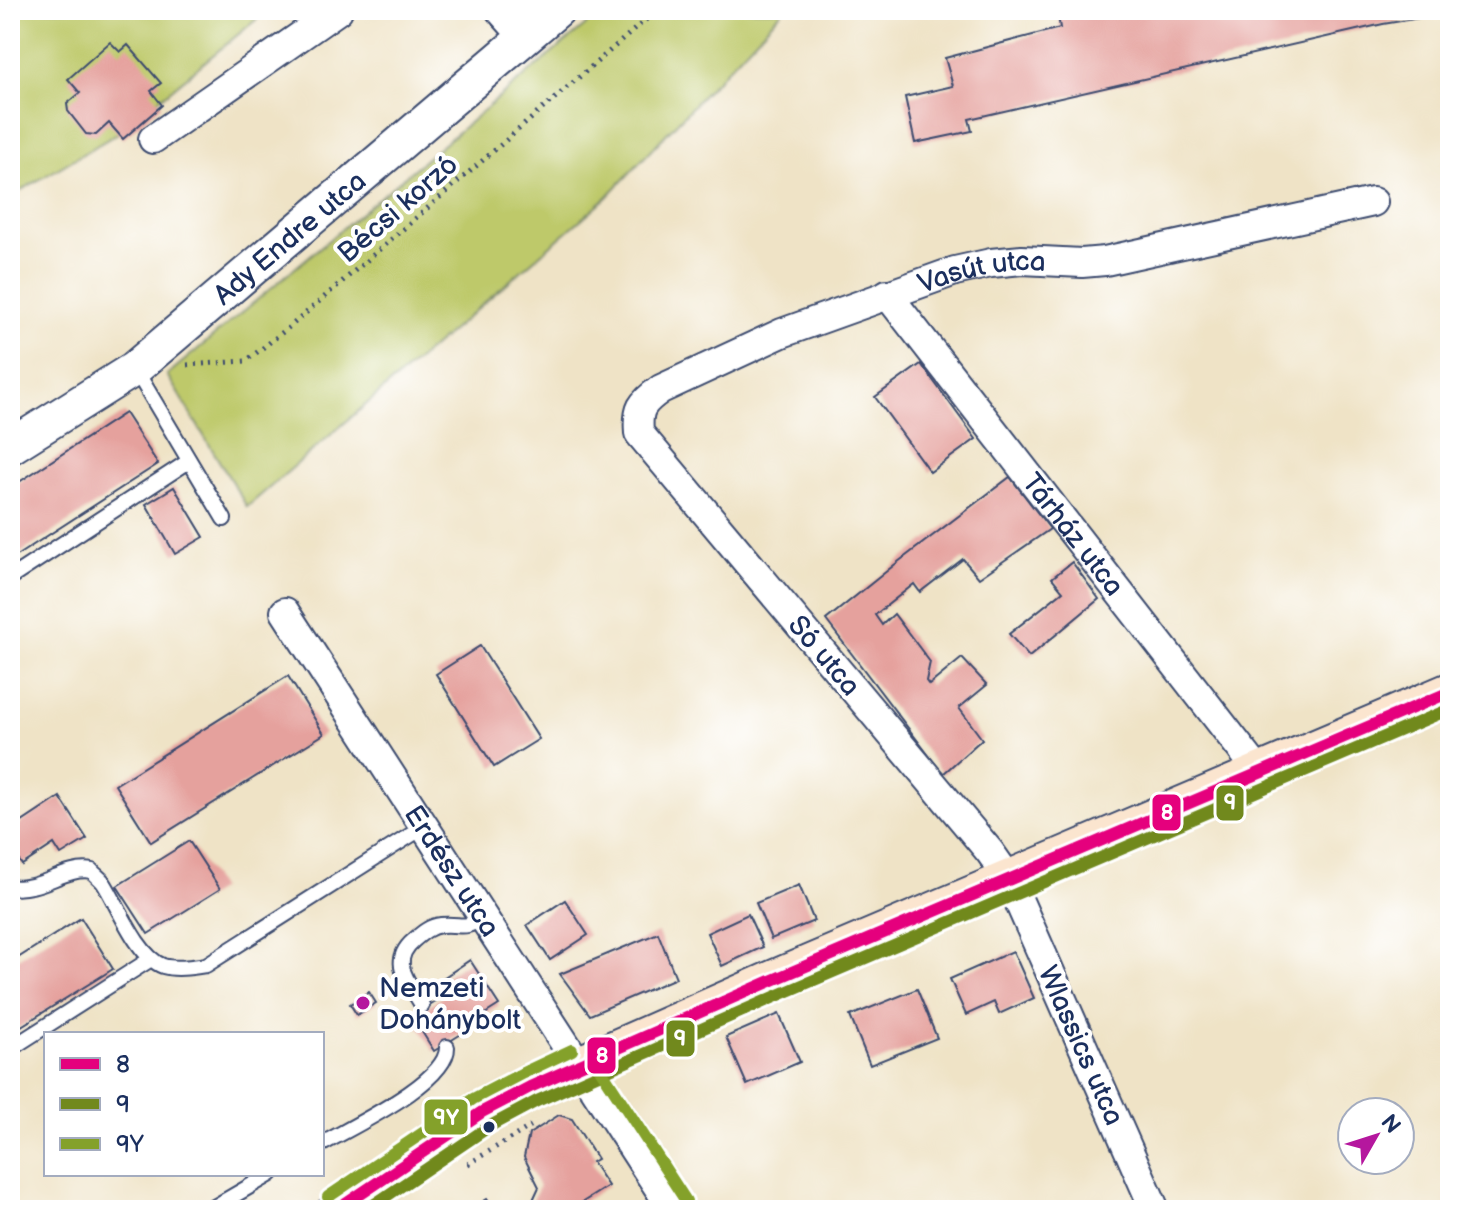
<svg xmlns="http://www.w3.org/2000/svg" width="1460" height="1220" viewBox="0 0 1460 1220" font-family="'Balsamiq Sans',sans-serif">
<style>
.green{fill:#bec96b;stroke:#6c7c64;stroke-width:2}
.building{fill:#e5a19d}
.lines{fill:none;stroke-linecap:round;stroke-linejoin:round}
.service-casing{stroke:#3b4a6e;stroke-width:18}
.minor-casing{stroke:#3b4a6e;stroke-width:32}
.tertiary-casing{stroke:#3b4a6e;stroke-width:38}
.secondary-casing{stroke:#3b4a6e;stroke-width:42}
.path{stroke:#3b4a6e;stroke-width:5;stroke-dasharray:2 6;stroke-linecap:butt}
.service{stroke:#fff;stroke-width:14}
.minor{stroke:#fff;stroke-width:28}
.tertiary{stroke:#fff;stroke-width:34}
.secondary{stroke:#fbe5cf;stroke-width:38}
.bus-1-casing{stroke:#fff;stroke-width:18}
.bus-2-casing{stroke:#fff;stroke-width:18}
.bus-3-casing{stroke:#fff;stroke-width:18}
.bus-1{stroke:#e5007d;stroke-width:12}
.bus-2{stroke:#71891d;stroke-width:12}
.bus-3{stroke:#84a12a;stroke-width:12}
.poi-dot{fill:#b5179e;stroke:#fff;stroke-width:3}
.bus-dot{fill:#1b2f5e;stroke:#fff;stroke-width:3}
.labels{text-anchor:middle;stroke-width:8;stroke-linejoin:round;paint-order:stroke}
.street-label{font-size:28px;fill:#1b2f5e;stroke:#fff}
.poi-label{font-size:28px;fill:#1b2f5e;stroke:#fff;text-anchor:start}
.line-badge{stroke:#fff;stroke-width:3}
.badge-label{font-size:22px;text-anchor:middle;font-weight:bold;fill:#fff}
</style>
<rect width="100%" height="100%" fill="#fff"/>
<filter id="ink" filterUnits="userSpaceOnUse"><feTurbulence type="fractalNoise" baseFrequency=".0125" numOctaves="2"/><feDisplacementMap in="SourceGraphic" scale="16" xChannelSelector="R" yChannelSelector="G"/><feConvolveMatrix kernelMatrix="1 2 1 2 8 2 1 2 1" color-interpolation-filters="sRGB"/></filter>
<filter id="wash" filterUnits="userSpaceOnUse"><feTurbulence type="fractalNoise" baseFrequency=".006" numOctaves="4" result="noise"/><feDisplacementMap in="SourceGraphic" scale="32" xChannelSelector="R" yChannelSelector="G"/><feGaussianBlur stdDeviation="1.8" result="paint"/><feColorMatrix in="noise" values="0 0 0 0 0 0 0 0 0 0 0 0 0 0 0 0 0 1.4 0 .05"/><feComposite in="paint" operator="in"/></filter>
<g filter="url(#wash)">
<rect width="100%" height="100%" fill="#efe3c6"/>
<!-- green -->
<g class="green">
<path d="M10 10H268L118 133 10 197Z"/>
<path d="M604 10H783L607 197 247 507 167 375Z"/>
</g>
<g id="blocks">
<!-- building -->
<g class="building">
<path d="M1057 10H1450V13L1383 24 969 119 972 131 915 143 905 97 953 86 945 58 1060 28Z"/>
<path d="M110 42 120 52 128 45 161 83 151 91 162 105 123 139 109 123 96 135 86 134 68 111 67 104 80 93 68 79Z"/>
<path d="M921 364 976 439 930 472 875 397Z"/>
<path d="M125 413 158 464 10 560V488Z"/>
<path d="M1010 477 1050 529 979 578 963 559 920 592 914 584 875 615 882 625 894 614 930 662 926 681 929 685 962 658 987 685 959 708 982 739 943 774 826 620 898 562Z"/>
<path d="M174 487 204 537 175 554 146 504Z"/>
<path d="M1072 562 1099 599 1029 657 1009 634 1063 591 1052 578Z"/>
<path d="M480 646 539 739 494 767 436 674Z"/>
<path d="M288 676 324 734 151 842 115 785Z"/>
<path d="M60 797 87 839 61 855 54 844 22 865 10 847V830Z"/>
<path d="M189 841 220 889 148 934 117 886Z"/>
<path d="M799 885 814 921 771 939 756 903Z"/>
<path d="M565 900 588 935 550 960 527 925Z"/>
<path d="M748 914 763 947 722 966 707 933Z"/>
<path d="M81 918 113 969 10 1033V963Z"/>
<path d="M658 933 676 978 590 1015 560 974Z"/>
<path d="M1013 951 1034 998 999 1014 994 1002 966 1015 950 979Z"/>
<path d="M470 960 499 1005 469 1024 471 1028 434 1051 412 1016 442 997 434 984Z"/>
<path d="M917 989 937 1038 870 1065 850 1016Z"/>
<path d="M369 992 376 1003 357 1015 350 1004Z"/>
<path d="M779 1014 800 1062 747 1085 726 1037Z"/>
<path d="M559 1115 572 1119 597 1159 592 1162 608 1186 570 1210H539L533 1200 539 1187 524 1157 529 1134Z"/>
<path d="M487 1199 494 1210H469Z"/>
</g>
</g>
</g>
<g filter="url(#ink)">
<use href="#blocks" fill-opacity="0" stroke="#3b4a6e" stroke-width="2"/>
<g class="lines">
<!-- service casing -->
<g class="service-casing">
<g id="service">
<path d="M135 369 224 519"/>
<path d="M10 578 189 461"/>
<path d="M10 887C41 892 65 866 92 871 96 876 102 879 105 885 118 906 138 957 163 966 176 970 193 967 206 965L425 826"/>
<path d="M422 1005C409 982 388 962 414 940 422 933 430 926 441 925 463 923 461 931 483 918"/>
<path d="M10 1049 151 959"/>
<path d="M322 1144C351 1127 448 1082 447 1047"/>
<path d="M209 1210 271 1174"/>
</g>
</g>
<!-- minor casing -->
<g class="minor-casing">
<g id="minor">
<path d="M500 10 525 38"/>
<path d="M153 139 338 10"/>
<path id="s1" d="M887 294 1260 773"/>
<path id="s2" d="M285 612 673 1210"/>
<path id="s3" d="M1155 1210 1009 879 990 852 639 433C637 409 641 403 661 389L782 333 955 271 991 263 1022 260 1082 263 1105 261 1373 202"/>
</g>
</g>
<!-- tertiary casing -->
<g class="tertiary-casing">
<g id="tertiary">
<path id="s4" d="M10 447 134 369 557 10"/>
</g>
</g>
<!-- secondary casing -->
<g class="secondary-casing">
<path id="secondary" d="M337 1210 482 1112 530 1087 773 980 1450 692"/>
</g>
<!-- path -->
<g class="path">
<path d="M187 365 246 361 293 324 657 10"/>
<path d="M468 1164 531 1126"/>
</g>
<!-- service -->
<use href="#service" class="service"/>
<!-- minor -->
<use href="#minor" class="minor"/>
<!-- tertiary -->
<use href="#tertiary" class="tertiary"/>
<!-- secondary -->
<use href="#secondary" class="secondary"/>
<!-- bus-1 casing -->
<g class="bus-1-casing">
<path id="bus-1" d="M337 1210 482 1112 530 1087 773 980 1450 692"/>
</g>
<!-- bus-2 casing -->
<g class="bus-2-casing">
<path id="bus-2" d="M366 1210 490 1126 537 1101 779 995 1450 709"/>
</g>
<!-- bus-3 casing -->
<g class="bus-3-casing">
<g id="bus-3">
<path d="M592 1056 686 1201"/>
<path d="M328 1197 473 1099 523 1073 572 1050"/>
</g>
</g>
<!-- bus-1 -->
<use href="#bus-1" class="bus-1"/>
<!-- bus-2 -->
<use href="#bus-2" class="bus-2"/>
<!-- bus-3 -->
<use href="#bus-3" class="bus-3"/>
</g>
</g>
<!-- markers -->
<circle class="poi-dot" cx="363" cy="1003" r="8"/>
<circle class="bus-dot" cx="489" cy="1127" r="7"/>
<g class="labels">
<!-- street labels -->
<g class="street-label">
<text transform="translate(397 208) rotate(-41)" y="10">Bécsi korzó</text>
<text dy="10" stroke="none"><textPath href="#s4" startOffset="350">Ady Endre utca</textPath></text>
<text dy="10" stroke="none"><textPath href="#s3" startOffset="1338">Vasút utca</textPath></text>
<text dy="10" stroke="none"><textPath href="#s1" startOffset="304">Tárház utca</textPath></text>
<text transform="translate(825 655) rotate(50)" y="10">Só utca</text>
<text dy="10" stroke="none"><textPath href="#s2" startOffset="308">Erdész utca</textPath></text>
<text transform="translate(1082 1045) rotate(66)" y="10">Wlassics utca</text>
</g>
<!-- poi labels -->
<g class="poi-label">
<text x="379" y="997">Nemzeti<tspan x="379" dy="32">Dohánybolt</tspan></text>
</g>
</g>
<g class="line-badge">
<rect x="1215" y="784" width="30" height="38" rx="8" fill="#71891d"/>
<rect x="1151" y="793" width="31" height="39" rx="8" fill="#e5007d"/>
<rect x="665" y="1019" width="31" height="39" rx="8" fill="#71891d"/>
<rect x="586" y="1036" width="31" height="39" rx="8" fill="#e5007d"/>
<rect x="423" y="1098" width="46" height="38" rx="8" fill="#84a12a"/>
</g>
<g class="badge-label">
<text x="1230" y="810">9</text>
<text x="1167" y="820">8</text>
<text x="680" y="1046">9</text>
<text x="602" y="1063">8</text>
<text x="446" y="1125">9Y</text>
</g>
<!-- margin -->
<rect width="1460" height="1220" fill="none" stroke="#fff" stroke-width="40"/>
<!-- legend -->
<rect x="44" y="1032" width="280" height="144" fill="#ffffff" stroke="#a4acbf" stroke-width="2"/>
<rect x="60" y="1058" width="40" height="12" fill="#e5007d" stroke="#a4acbf" stroke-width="2"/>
<text x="116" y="1072" font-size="24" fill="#1b2f5e">8</text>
<rect x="60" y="1098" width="40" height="12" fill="#71891d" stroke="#a4acbf" stroke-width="2"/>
<text x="116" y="1112" font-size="24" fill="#1b2f5e">9</text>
<rect x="60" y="1138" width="40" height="12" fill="#84a12a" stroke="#a4acbf" stroke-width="2"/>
<text x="116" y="1152" font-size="24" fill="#1b2f5e">9Y</text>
<!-- north arrow -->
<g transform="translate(1376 1136) rotate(51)"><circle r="38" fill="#ffffff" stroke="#a4acbf" stroke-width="2"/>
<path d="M0-6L14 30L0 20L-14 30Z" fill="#b5179e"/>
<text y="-12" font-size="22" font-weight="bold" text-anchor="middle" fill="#1b2f5e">N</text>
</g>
</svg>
